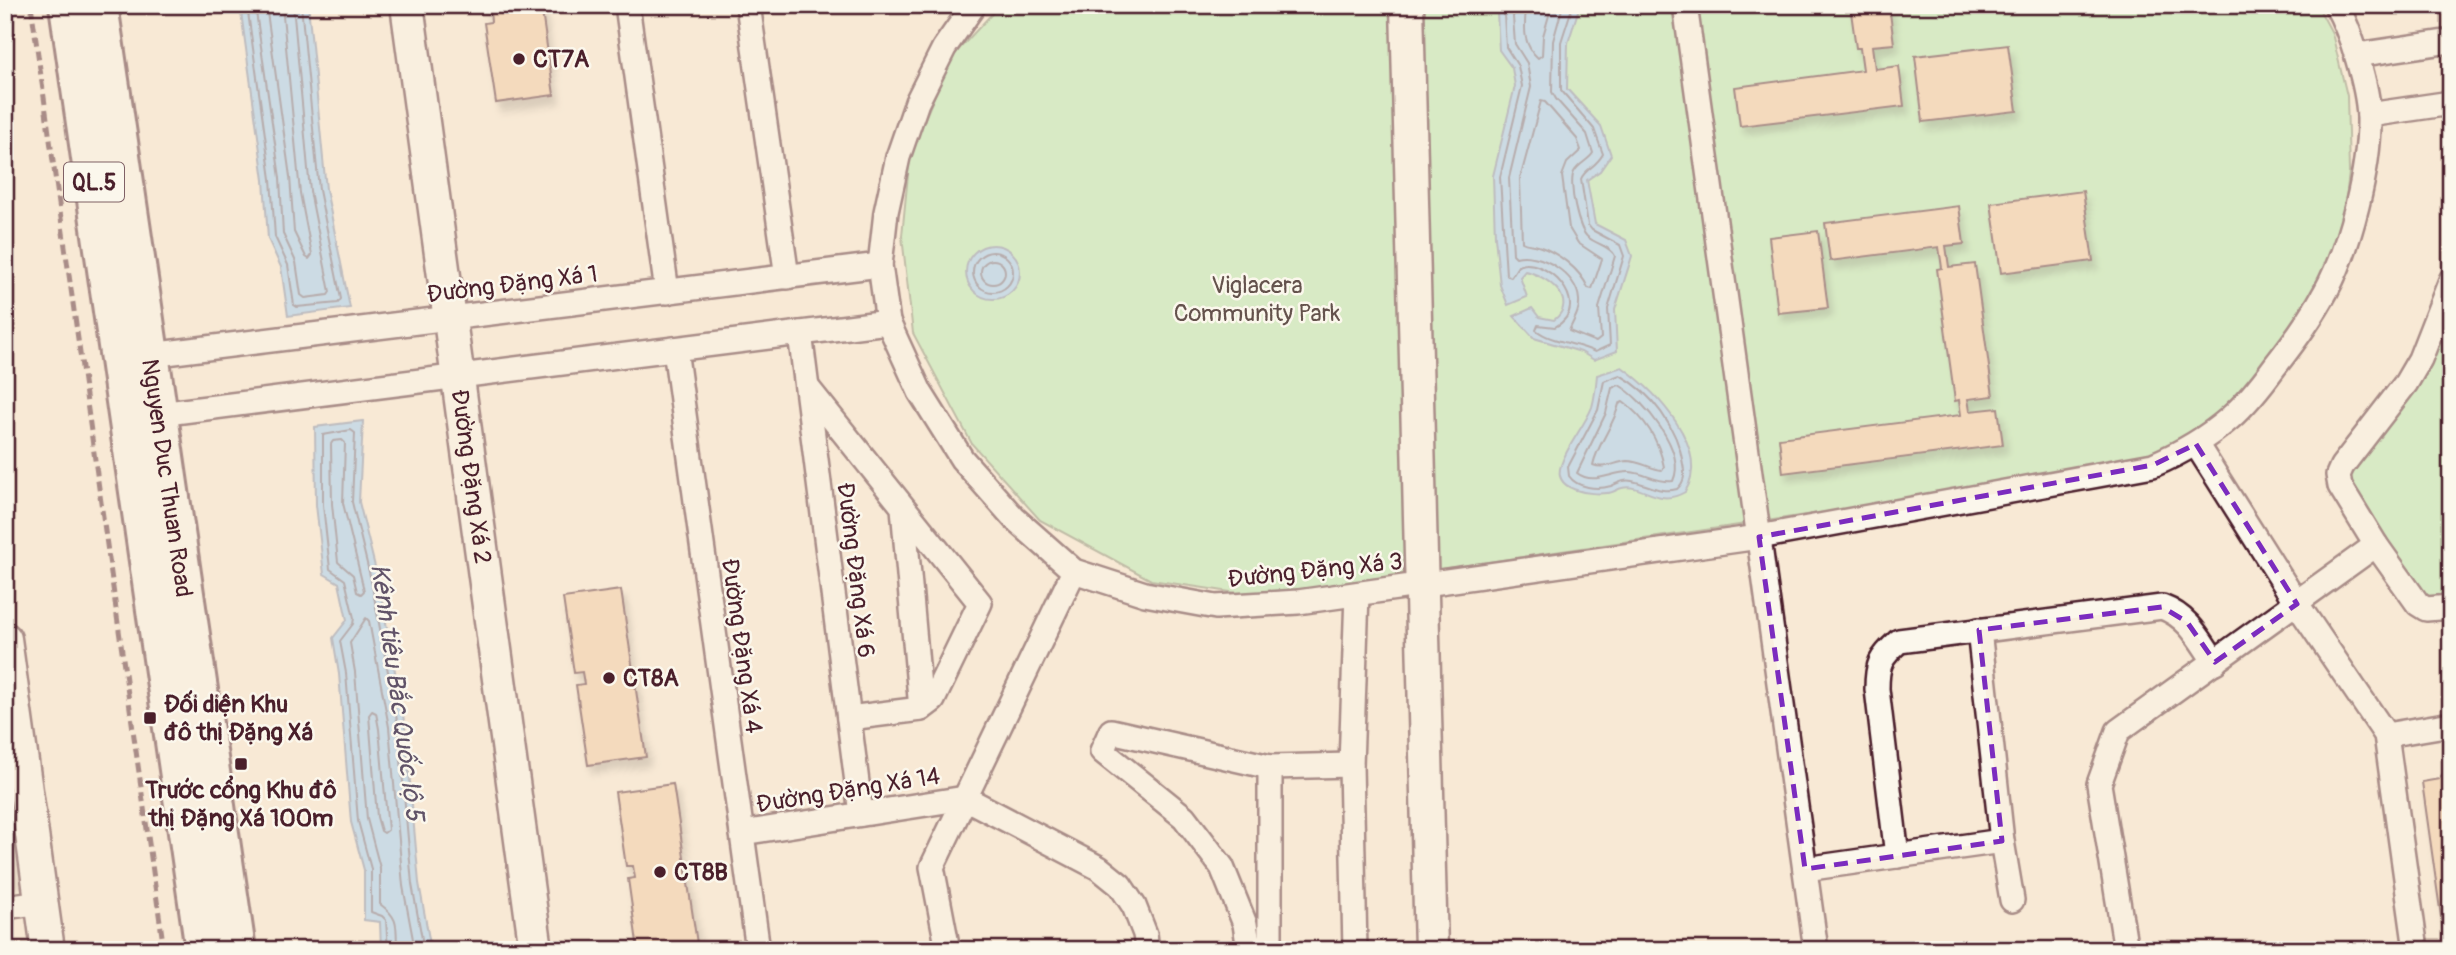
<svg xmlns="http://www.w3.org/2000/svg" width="2456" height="955" viewBox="0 0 2456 955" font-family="Pangolin,sans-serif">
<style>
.green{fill:#b2ecb1;stroke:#7e866e;stroke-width:2}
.water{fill:#98cbf5;stroke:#7986a4;stroke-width:2}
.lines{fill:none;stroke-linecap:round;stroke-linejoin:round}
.shore{stroke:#69647c;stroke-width:2}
.building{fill:#f0c7a0;stroke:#4a1f2b;stroke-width:2;filter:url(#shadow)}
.street-casing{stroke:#4a1f2b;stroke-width:28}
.secondary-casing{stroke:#4a1f2b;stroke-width:37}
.highway-casing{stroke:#4a1f2b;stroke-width:44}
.street{stroke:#fbf7ec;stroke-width:23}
.secondary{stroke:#fbf7ec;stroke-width:32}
.highway{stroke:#fbf7ec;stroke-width:38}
.rail{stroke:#4a1f2b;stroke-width:5;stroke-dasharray:10 5;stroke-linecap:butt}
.marked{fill:none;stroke:#7b2cbf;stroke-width:5;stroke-dasharray:14 9;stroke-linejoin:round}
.poi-dot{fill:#4a1f2b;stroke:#fbf7ec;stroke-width:2.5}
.labels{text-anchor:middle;stroke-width:5;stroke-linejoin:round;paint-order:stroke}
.shield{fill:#fbf7ec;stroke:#7f6065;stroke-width:2}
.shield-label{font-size:23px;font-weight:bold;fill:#4a1f2b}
.poi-label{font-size:24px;font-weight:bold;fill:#4a1f2b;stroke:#fbf7ec;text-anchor:start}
.street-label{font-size:24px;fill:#4a1f2b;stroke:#fbf7ec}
.park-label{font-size:24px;fill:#64524c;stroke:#fbf7ec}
.water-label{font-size:26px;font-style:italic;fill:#615368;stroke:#fbf7ec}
</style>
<defs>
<filter id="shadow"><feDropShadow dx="4.5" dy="8" stdDeviation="3.5" flood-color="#0004"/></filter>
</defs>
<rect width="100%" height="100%" fill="#f8e9d5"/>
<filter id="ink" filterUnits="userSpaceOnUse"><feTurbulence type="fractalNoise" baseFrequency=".0143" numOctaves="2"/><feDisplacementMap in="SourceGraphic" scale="14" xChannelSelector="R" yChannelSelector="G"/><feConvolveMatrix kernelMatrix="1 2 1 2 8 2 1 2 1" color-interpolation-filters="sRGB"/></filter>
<g filter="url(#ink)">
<!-- green -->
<g class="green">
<path d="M1000 5H2317L2332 33 2347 96 2349 172 2341 242 2302 322 2229 412 2152 464 1257 596 1151 580 1040 520 972 444 913 333 902 236 910 154 950 59Z"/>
<path d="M2446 330 2451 331V600L2425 601 2343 473 2439 332Z"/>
</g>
<!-- water -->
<g class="water">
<path d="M240 5H308L326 189 350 308 288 316 281 267 268 239 264 180Z"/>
<path d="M1501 5H1580L1568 43 1567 89 1601 126 1611 155 1600 171 1587 180 1595 224 1626 240 1632 256 1615 310 1617 351 1594 360 1581 352 1534 338 1514 316 1532 308 1539 317 1554 320C1580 300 1546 275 1525 271L1520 277 1527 297 1508 305 1500 285 1495 237 1493 176 1515 86 1512 68 1499 50 1497 12Z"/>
<circle cx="993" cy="272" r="27"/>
<path d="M1622 367C1655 391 1712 448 1685 492 1657 508 1643 483 1622 488 1617 489 1613 493 1607 493 1591 495 1552 491 1561 465 1568 444 1584 427 1592 407 1595 397 1596 386 1597 375Z"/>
<path d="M363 421 359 502 378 579 405 726 419 883 431 950H381L380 922 364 920V870L351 822 339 674 333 638 347 620 339 583 324 574 316 505 315 427Z"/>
</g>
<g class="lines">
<!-- shore -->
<g class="shore">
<path d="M247 5 271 179 275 237 288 265 294 305 297 307 338 303 341 299 319 190 301 5"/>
<path d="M255 5 280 178 283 234 296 262 301 295 305 298 328 295 330 292 310 191 293 5"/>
<path d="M266 5 290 177 294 232 306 257 309 259 312 255 300 193 282 5"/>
<path d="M1507 5 1504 15 1506 47 1518 66 1522 86 1500 177 1506 275 1511 277 1518 266C1543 254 1596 304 1555 327L1538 325 1536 330C1551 342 1577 343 1595 352L1610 345 1608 309 1624 256 1620 245 1592 230 1588 225 1581 179C1585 169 1596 167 1603 154L1594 129 1561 90V42L1573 5"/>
<path d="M1516 5 1513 17 1515 44 1527 63 1531 87 1509 178 1513 254 1516 257C1539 251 1578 274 1579 300 1580 312 1573 321 1569 331L1596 342 1601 338 1599 308 1615 256C1611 247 1597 244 1589 238 1578 232 1568 182 1574 172 1579 163 1588 161 1593 153L1587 134 1556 99 1552 92 1553 41 1563 5"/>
<path d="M1526 5C1525 26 1521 43 1538 58L1542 55 1543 36 1552 5"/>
<path d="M1541 101 1545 102 1577 139 1581 150 1567 163 1562 176 1569 228 1578 243 1602 259 1592 289 1588 288C1580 269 1557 252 1538 246 1532 244 1527 245 1522 242L1520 179Z"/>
<circle cx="993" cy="272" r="20"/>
<circle cx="993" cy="272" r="12"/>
<path d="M1620 375C1651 392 1678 428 1683 464 1685 474 1685 482 1677 489 1660 494 1648 484 1632 481 1624 479 1618 483 1611 486 1597 490 1577 488 1569 476L1568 467 1598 410 1604 381Z"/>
<path d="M1619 385C1643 399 1687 451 1673 481 1657 483 1645 473 1630 472 1612 471 1594 486 1577 473L1606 413 1612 388Z"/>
<path d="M1623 402C1645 418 1659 440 1664 467L1662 470C1651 469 1640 461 1627 461 1615 462 1605 470 1593 465 1597 444 1614 426 1619 404Z"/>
<path d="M342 440 345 443 343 503 362 582 364 591 361 594 357 592 353 575 338 562 332 504 331 444 333 441Z"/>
<path d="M372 711 376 713 379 729 388 830 384 833 381 831 377 817 369 715Z"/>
<path d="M388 950 386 920 382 916 371 912V869L358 821 346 673 340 641 353 624 354 618 345 580 330 569 323 505V435L351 430 355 433 352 502 371 580 398 726 412 884 424 950"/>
<path d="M397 950C396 926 400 919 380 904V868L367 819 355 672 350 643 366 618 369 621 389 727 403 886 415 950"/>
</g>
</g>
<!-- building -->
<g class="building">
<path d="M483 5H541L554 95 496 103 484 23 491 22 490 10 484 9Z"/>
<path d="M1850 5H1889L1894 44 1872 46 1875 69 1899 66 1904 106 1740 126 1735 87 1863 70 1860 48H1856Z"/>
<path d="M2008 45 2017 111 1923 122 1915 56Z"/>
<path d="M2083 191 2093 261 2001 273 1991 203Z"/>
<path d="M1959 206 1964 244 1946 246 1949 267 1975 264 1993 396 1968 399 1970 411 1998 408 2003 445 1783 473 1779 438 1961 415 1959 400 1955 401 1937 269 1942 268 1939 247 1830 261 1825 223Z"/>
<path d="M1818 231 1828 308 1778 313 1769 237Z"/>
<path d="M621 590 646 757 588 765 576 685 584 684 582 672 574 673 563 598Z"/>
<path d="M2448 749H2451V937L2444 938 2422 782 2439 779 2450 763Z"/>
<path d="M673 784 698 950H638L628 879 635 878 633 866H626L615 792Z"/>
<path d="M7 831 13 880H5V832Z"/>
</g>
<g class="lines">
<!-- street casing -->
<g class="street-casing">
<g id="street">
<path d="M627 5 667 292"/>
<path d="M748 5 787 277"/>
<path d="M974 5 944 48 917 102 898 157 886 212 880 265 888 322 920 392 962 459 1014 518 1074 571 1145 594 1216 607 1298 602 1759 537 2153 465C2181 453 2207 438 2230 418 2247 403 2262 384 2275 366 2294 342 2312 317 2326 291 2350 247 2370 167 2369 117 2368 87 2351 31 2336 5"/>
<path d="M1685 5 1816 950"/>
<path d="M2357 55 2451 41"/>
<path d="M2369 115 2451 103"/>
<path d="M2451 280 2420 359 2406 383 2342 466 2338 475 2340 486 2376 545 2418 604 2426 609 2451 607"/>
<path d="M800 333 861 814"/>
<path d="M675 349 758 950"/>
<path d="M150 355 880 265"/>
<path d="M807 387 980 603 933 700 921 709 903 508"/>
<path d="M159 414 888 322"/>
<path d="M2196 444 2297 604 2386 735 2416 950"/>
<path d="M1979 630 2002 841 2012 900"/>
<path d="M849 718 921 709"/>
<path d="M2386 735 2451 724"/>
<path d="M1270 767 1351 765"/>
<path d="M742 833 965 798 1099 868 1120 885 1134 906 1145 934 1147 950"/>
<path d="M1897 856 1877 689C1877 664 1880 658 1899 641L2162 607C2189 617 2199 639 2215 662"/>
<path d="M1805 869 2002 841"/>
<path d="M5 907 42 902"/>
<path d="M948 950 932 867 1074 571"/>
<path d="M1249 950 1245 924 1222 867 1184 817 1102 751 1111 731 1270 767V950"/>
<path d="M1355 950 1351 765 1357 594"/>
<path d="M2126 950 2099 784 2118 731 2376 545"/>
</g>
</g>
<!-- secondary casing -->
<g class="secondary-casing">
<g id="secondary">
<path id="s1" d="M407 5 536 950"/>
<path d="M1407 5 1431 950"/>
<path d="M5 639 48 950"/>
</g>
</g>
<!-- highway casing -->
<g class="highway-casing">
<g id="highway">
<path d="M69 5 205 950"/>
<path id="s2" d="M98 5 236 950"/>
</g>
</g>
<!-- street -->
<use href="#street" class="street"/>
<!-- secondary -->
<use href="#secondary" class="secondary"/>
<!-- highway -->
<use href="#highway" class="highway"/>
<!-- rail -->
<path class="rail" d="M31 5 164 950"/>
</g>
</g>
<!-- marked area -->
<path d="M0 0H2456V955H0ZM2196 444 2297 604 2215 662 2187 622 2162 607 1979 630 2002 841 1805 869 1759 537 2153 465Z" fill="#f8e9d5" fill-opacity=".55" fill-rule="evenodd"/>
<path class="marked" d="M2196 444 2297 604 2215 662 2187 622 2162 607 1979 630 2002 841 1805 869 1759 537 2153 465Z"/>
<!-- markers -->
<g class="poi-dot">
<circle cx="519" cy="59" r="7"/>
<circle cx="609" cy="678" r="7"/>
<rect x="143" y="711" width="14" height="14" rx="3.5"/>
<rect x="234" y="757" width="14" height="14" rx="3.5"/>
<circle cx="660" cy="872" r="7"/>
</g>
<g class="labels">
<!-- shield labels -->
<rect class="shield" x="64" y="162.5" width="60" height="39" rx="5"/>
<g class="shield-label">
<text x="94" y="190">QL.5</text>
</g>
<!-- poi labels -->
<g class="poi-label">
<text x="533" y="67">CT7A</text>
<text x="623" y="686">CT8A</text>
<text x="164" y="712">Đối diện Khu<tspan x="164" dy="28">đô thị Đặng Xá</tspan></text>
<text x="241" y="798" text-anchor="middle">Trước cổng Khu đô<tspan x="241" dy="28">thị Đặng Xá 100m</tspan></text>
<text x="674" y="880">CT8B</text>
</g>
<!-- street labels -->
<g class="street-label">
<text transform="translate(512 284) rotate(-7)" y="8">Đường Đặng Xá 1</text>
<text dy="8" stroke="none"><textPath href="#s2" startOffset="478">Nguyen Duc Thuan Road</textPath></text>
<text dy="8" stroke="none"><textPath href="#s1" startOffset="476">Đường Đặng Xá 2</textPath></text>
<text transform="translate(856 570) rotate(83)" y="8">Đường Đặng Xá 6</text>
<text transform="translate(1315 570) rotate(-6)" y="8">Đường Đặng Xá 3</text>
<text transform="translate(742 646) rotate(82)" y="8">Đường Đặng Xá 4</text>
<text transform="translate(848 790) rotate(-9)" y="8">Đường Đặng Xá 14</text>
</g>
<!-- park labels -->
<g class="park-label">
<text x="1257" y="293">Viglacera<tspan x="1257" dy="28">Community Park</tspan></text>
</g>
<!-- water labels -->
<g class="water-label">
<text transform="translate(398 692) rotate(82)" y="9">Kênh tiêu Bắc Quốc lộ 5</text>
</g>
</g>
<!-- margin -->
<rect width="2456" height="955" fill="none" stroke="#fbf7ec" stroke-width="28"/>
<rect x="14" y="14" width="2428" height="927" fill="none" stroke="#4a1f2b" stroke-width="2.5" filter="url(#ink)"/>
</svg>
